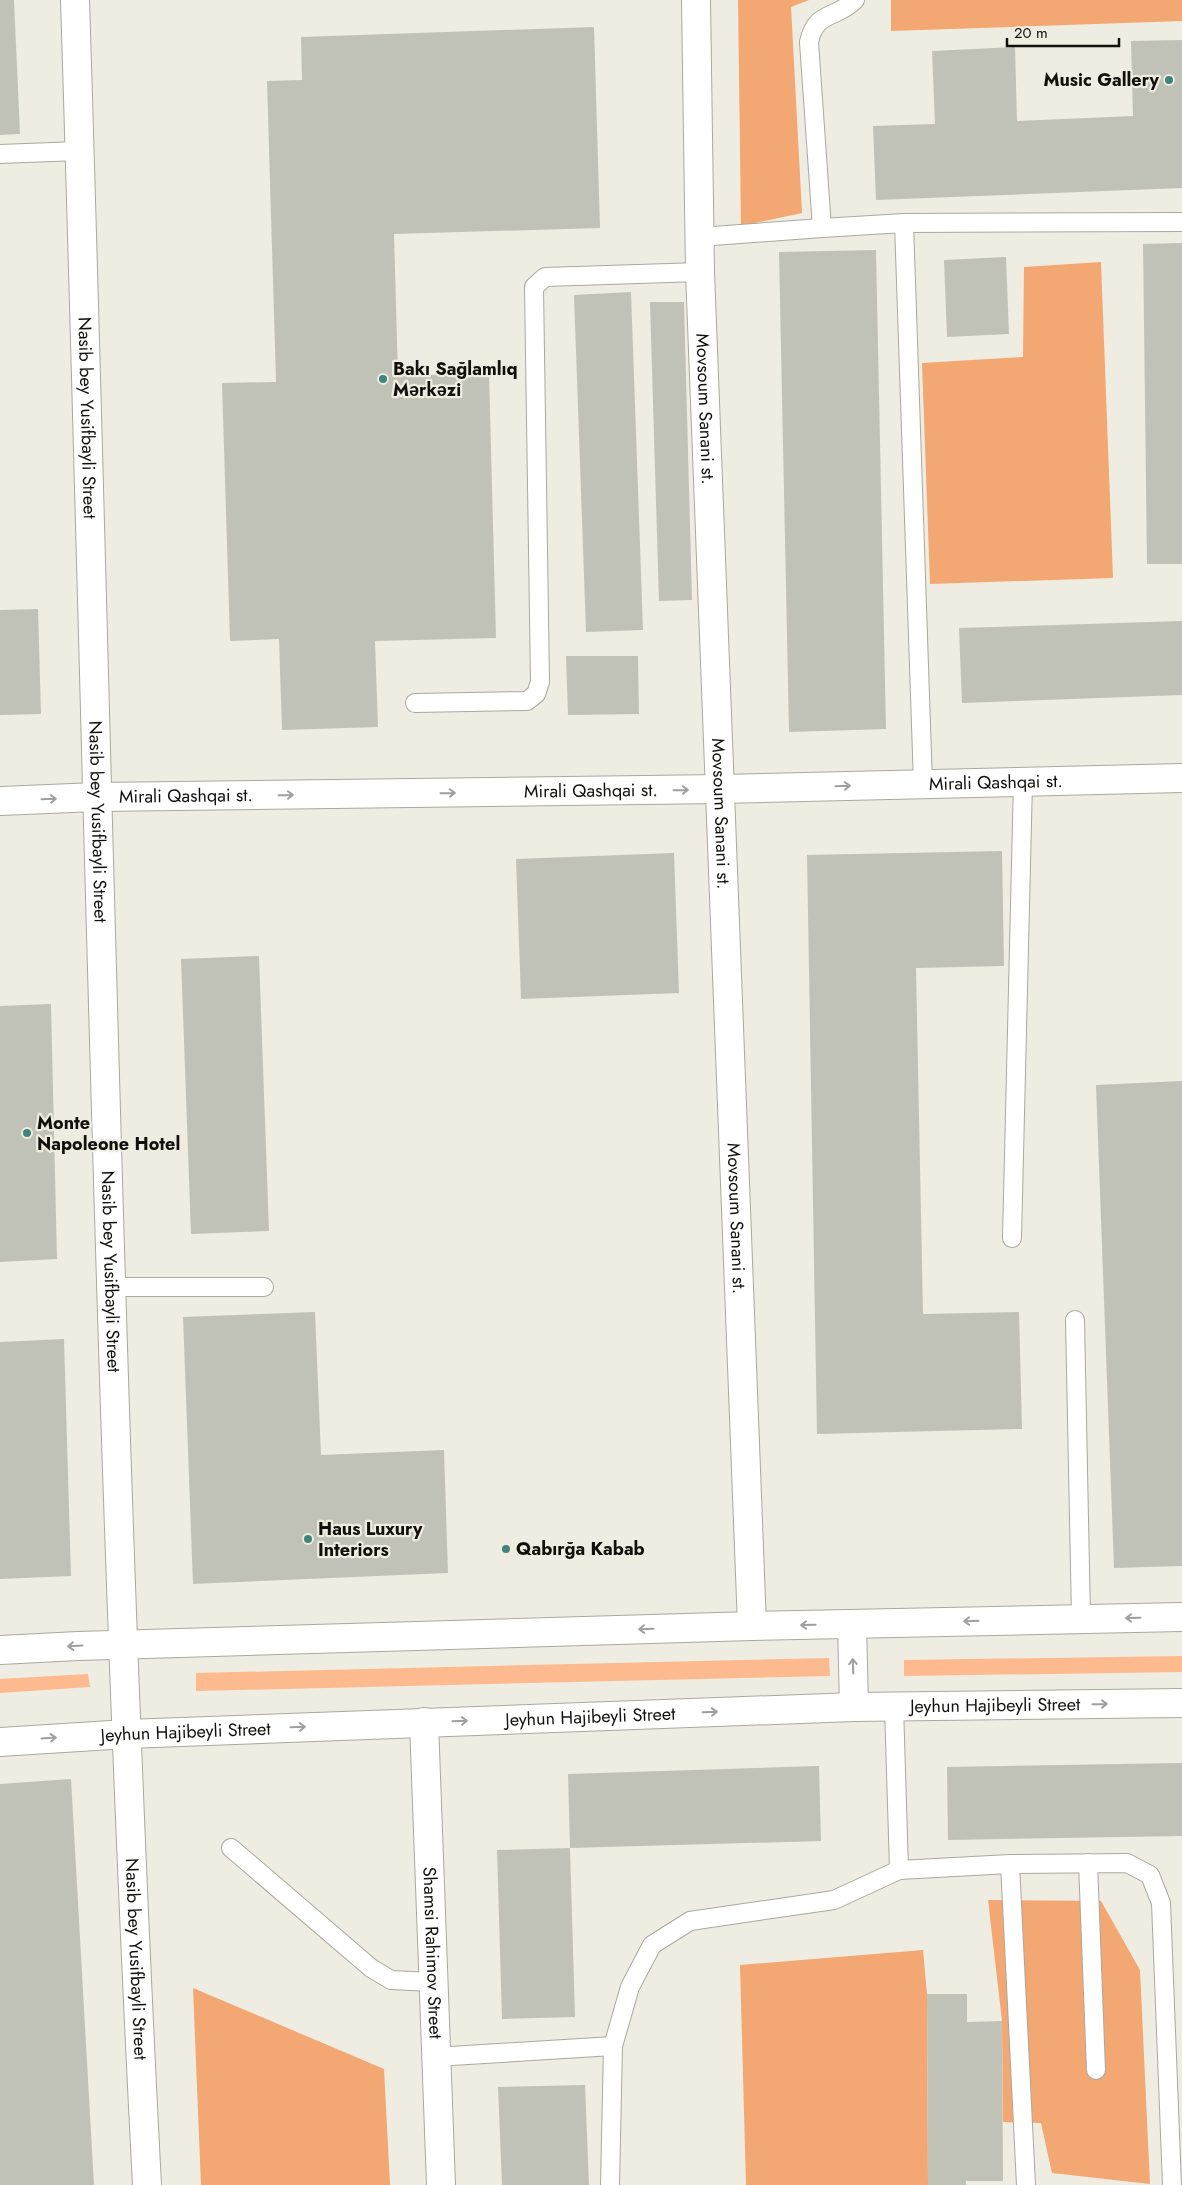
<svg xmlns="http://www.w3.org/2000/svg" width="1182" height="2185" viewBox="0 0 1182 2185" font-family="Jost,sans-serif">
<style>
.green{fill:#fcba8e}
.forest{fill:#f3a772}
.building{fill:#c1c2b7}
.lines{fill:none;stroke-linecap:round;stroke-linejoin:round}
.service-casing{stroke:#aba89d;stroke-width:20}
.minor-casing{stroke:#aba89d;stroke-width:30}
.tertiary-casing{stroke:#aba89d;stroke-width:30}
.secondary-casing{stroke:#aba89d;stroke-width:30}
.service{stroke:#fff;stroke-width:18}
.minor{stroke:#fff;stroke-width:28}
.tertiary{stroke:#fff;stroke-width:28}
.secondary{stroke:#fff;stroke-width:28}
.oneway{stroke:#a09f9e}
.poi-dot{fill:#3f857d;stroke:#efece1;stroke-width:2}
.labels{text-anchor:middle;stroke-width:4.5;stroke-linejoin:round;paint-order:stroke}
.poi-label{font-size:18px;font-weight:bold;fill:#11100d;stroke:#efece1;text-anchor:start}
.street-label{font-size:18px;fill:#11100d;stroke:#efece1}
</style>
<rect width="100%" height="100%" fill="#efece1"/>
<!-- green -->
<g class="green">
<path d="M1182 1656V1672L904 1676V1660Z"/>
<path d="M829 1658 830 1676 196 1691V1673Z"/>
<path d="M88 1674 90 1687 0 1693V1679Z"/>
</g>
<!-- forest -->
<g class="forest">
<path d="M738 0H809L791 7 802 213 741 226Z"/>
<path d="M891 0H1182V21L891 31Z"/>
<path d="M1101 262 1113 578 930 584 922 363 1023 357 1024 267Z"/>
<path d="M988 1900 1101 1901 1140 1970 1150 2184 1052 2173 1041 2123 1003 2122 1002 2021Z"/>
<path d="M923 1950 927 1994 928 2185H746L740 1965Z"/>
<path d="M193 1988 384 2069 390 2185H201Z"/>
</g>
<!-- building -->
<g class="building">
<path d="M0 0H14L20 134 0 135Z"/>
<path d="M594 27 600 228 394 234 398 376 489 373 496 638 375 641 378 727 282 730 279 639 230 641 222 383 276 382 267 81 302 80 301 37Z"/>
<path d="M1182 40V188L876 200 873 126 935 124 932 51 1015 47 1017 121 1133 116 1131 41Z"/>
<path d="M1182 243V564H1147L1143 244Z"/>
<path d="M876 250 886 729 789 732 779 252Z"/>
<path d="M1006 257 1009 334 947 337 944 260Z"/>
<path d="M631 292 643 630 586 632 574 295Z"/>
<path d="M650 302H684L692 600 659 601Z"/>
<path d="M38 609 41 714 0 715V610Z"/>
<path d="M1182 621V695L962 703 959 628Z"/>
<path d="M566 656H638L639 714 568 715Z"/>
<path d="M1002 851 1004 966 916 968 923 1314 1019 1312 1022 1429 817 1434 807 855Z"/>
<path d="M674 853 679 993 521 999 516 859Z"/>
<path d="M259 956 269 1231 191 1234 181 959Z"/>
<path d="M51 1004 57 1259 0 1262V1006Z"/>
<path d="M1182 1081V1566L1114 1568 1096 1085Z"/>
<path d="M315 1312 321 1455 444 1450 448 1573 193 1584 183 1317Z"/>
<path d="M64 1339 71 1576 0 1579V1342Z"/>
<path d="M1182 1763V1836L948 1840 947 1767Z"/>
<path d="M819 1766 821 1841 570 1848 568 1774Z"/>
<path d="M71 1779 94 2185H0V1784Z"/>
<path d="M570 1848 575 2017 502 2019 497 1850Z"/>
<path d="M927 1994H967V2022L1002 2021 1003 2181H966V2185H928Z"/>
<path d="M585 2085 589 2185H502L498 2087Z"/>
</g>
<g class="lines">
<!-- service casing -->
<g class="service-casing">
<g id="service">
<path d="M855 0C835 20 816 10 809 42L822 228 904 223 923 784"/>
<path d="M0 154 79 151"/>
<path d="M904 223 1182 222"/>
<path d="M699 237 822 228"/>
<path d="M415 703 527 701 536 694 540 682 534 287 545 277 700 272"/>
<path d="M1012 1238 1023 781"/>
<path d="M111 1287H264"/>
<path d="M1075 1320 1081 1618"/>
<path d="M894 1706 899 1870"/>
<path d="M231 1848 371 1968 391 1980 432 1982"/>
<path d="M1088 1863 1096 2070"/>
<path d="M1010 1864 1026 2185"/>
<path d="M435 2057 613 2046"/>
<path d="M610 2185 613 2046 630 1987 652 1945 690 1921 834 1900 899 1870 1010 1864 1127 1863 1150 1875 1161 1903 1172 2185"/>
</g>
</g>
<!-- minor casing -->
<g class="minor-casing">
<g id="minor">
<path id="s1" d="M696 0 700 272 752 1626"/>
<path id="s2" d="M0 801 97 797 721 789 1182 778"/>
<path id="s3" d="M424 1722 441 2185"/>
</g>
</g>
<!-- tertiary casing -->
<g class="tertiary-casing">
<g id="tertiary">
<path d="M852 1624 854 1707"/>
<path d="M0 1650 78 1646 752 1626 1182 1617"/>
<path id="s4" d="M0 1742 127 1734 854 1707 1182 1703"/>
</g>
</g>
<!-- secondary casing -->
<g class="secondary-casing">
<g id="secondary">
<path id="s5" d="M75 0C98 728 109 1457 147 2185"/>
</g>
</g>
<!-- service -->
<use href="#service" class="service"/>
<!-- minor -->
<use href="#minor" class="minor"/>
<!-- tertiary -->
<use href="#tertiary" class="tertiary"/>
<!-- secondary -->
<use href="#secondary" class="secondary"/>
</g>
<!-- one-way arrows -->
<defs><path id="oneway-shaft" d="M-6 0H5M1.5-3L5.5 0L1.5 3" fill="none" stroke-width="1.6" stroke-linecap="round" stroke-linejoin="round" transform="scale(1.25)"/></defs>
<g class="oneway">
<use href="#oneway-shaft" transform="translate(843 786) rotate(-2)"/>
<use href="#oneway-shaft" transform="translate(681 790) rotate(-1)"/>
<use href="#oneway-shaft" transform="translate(448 793) rotate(-1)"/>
<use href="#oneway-shaft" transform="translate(286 795) rotate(-1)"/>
<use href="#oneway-shaft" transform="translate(49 799) rotate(-2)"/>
<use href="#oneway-shaft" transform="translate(1133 1618) rotate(179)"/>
<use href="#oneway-shaft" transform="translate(971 1621) rotate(178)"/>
<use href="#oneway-shaft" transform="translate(808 1625) rotate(179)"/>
<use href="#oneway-shaft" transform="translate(646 1629) rotate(178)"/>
<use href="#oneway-shaft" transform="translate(75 1646) rotate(177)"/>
<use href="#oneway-shaft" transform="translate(853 1666) rotate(-92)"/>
<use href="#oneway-shaft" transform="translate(1100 1704) rotate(-1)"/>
<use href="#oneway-shaft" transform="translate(710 1712) rotate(-2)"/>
<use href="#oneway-shaft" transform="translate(460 1721) rotate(-2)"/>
<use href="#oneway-shaft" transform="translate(298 1727) rotate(-2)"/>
<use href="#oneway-shaft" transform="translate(49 1738) rotate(-4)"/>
</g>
<!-- markers -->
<g class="poi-dot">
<circle cx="1169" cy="80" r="5"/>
<circle cx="383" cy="379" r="5"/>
<circle cx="27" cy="1133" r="5"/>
<circle cx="308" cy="1539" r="5"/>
<circle cx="506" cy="1549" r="5"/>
</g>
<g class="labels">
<!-- poi labels -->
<g class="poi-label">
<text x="1159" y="86" text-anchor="end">Music Gallery</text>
<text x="393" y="375">Bakı Sağlamlıq<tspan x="393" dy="21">Mərkəzi</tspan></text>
<text x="37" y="1129">Monte<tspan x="37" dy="21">Napoleone Hotel</tspan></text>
<text x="318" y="1535">Haus Luxury<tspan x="318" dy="21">Interiors</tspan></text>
<text x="516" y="1555">Qabırğa Kabab</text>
</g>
<!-- street labels -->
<g class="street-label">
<text dy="6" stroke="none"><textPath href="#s1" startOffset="409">Movsoum Sanani st.</textPath></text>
<text dy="6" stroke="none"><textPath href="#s5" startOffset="418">Nasib bey Yusifbayli Street</textPath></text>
<text dy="6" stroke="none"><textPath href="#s2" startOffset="996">Mirali Qashqai st.</textPath></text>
<text dy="6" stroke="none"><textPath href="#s2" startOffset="591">Mirali Qashqai st.</textPath></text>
<text dy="6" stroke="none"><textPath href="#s2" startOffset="186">Mirali Qashqai st.</textPath></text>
<text dy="6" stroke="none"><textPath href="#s1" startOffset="814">Movsoum Sanani st.</textPath></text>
<text dy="6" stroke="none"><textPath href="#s5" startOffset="822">Nasib bey Yusifbayli Street</textPath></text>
<text dy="6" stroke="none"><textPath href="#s1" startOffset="1219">Movsoum Sanani st.</textPath></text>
<text dy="6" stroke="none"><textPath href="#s5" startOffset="1272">Nasib bey Yusifbayli Street</textPath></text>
<text dy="6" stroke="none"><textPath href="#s4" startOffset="996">Jeyhun Hajibeyli Street</textPath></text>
<text dy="6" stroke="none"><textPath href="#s4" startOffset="591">Jeyhun Hajibeyli Street</textPath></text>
<text dy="6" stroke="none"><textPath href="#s4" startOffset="186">Jeyhun Hajibeyli Street</textPath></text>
<text dy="6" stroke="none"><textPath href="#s3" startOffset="231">Shamsi Rahimov Street</textPath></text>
<text dy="6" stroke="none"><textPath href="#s5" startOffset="1960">Nasib bey Yusifbayli Street</textPath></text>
</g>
</g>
<!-- scale -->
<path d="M1007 38v8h112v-8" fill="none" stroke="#11100d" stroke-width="2.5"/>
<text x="1014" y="38" font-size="15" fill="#11100d" stroke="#efece1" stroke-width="4" paint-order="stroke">20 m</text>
</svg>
